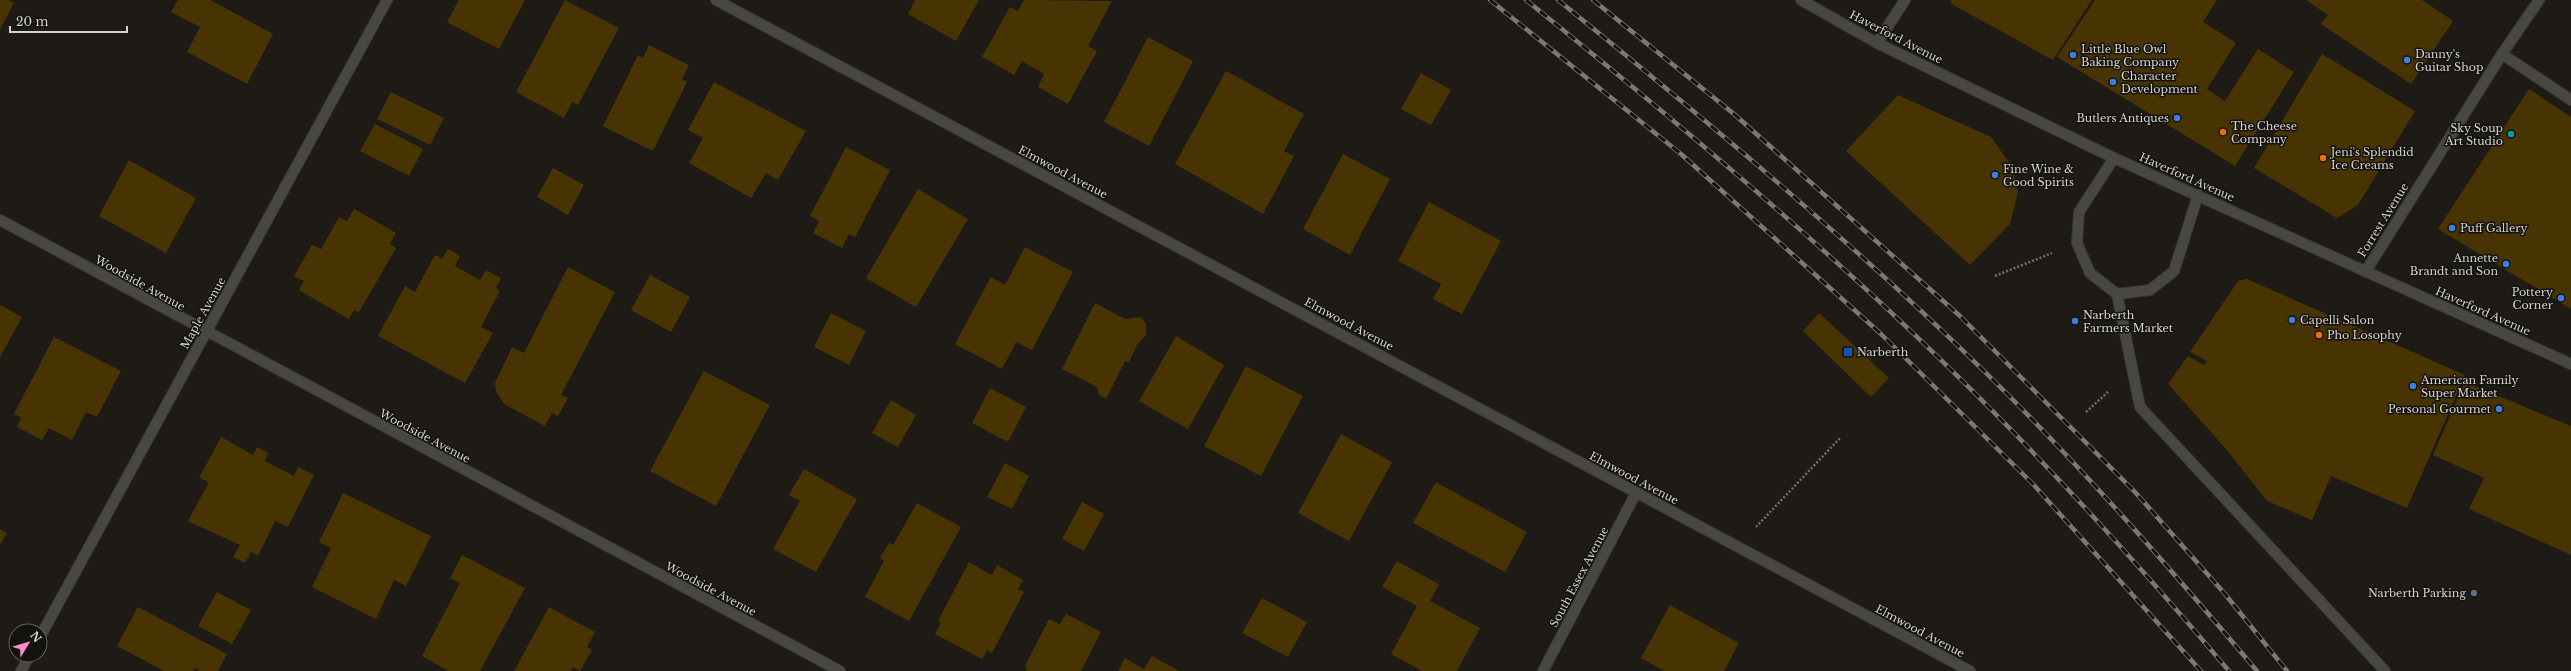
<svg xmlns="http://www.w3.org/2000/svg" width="2571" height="671" viewBox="0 0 2571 671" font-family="'Libre Baskerville',serif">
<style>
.building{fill:#483303}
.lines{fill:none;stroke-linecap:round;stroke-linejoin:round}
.minor-casing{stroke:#393735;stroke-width:12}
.path{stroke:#706e6a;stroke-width:2.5;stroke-dasharray:2 2;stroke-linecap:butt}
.minor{stroke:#494742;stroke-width:10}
.rail-casing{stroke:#7b7875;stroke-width:4.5}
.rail{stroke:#14120f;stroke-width:3;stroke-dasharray:9;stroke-linecap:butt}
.shop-dot{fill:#3f7fe0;stroke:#14120f;stroke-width:1.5}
.food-dot{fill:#e8710a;stroke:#14120f;stroke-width:1.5}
.culture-dot{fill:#0f9aa8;stroke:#14120f;stroke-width:1.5}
.transit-dot{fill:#1a4fb4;stroke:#14120f;stroke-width:1.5}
.service-dot{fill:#5c6f8a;stroke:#14120f;stroke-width:1.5}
.labels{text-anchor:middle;stroke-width:3;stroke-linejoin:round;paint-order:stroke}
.street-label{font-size:11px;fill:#d5d3d0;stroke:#14120f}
.poi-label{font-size:11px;fill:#d5d3d0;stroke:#14120f;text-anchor:start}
</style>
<rect width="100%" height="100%" fill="#1e1b17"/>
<!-- building -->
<g class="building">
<path d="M0 0H8L14 3 0 29Z"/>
<path d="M178 0H210L273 34 247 84 187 52 200 27 171 12Z"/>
<path d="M459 0H525L499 49 447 22Z"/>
<path d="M565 0 619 28 578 105 572 102 564 118 516 92Z"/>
<path d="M915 0H979L956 41 908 14Z"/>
<path d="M1024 0 1112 1 1088 46 1097 51 1068 104 1038 87 1044 74 1032 67 1022 61 1014 75 982 57 1010 7 1018 11Z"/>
<path d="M1952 0H2092L2053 60 1950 3Z"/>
<path d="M2095 0H2217L2203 22 2236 43 2207 89 2225 101 2258 49 2294 72 2235 166 2057 57Z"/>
<path d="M2306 0H2422L2453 21 2411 84 2321 24 2328 15Z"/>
<path d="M1148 37 1193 61 1149 146 1104 122Z"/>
<path d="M649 45 689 65 682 79 687 82 653 151 603 126 638 55 643 58Z"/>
<path d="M2322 54 2415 111 2358 205 2337 218 2254 168Z"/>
<path d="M1226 71 1304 114 1284 151 1294 156 1263 214 1175 164Z"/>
<path d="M1421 73 1451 90 1431 125 1401 109Z"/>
<path d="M714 82 806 131 778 180 766 173 751 198 689 163 703 138 688 130Z"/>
<path d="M2529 89 2571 117V309L2438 229Z"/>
<path d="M391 92 444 118 430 145 377 119Z"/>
<path d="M1898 95 1991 137 2011 165 2018 192 2010 224 1970 265 1846 151Z"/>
<path d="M375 124 423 149 409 176 360 151Z"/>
<path d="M846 147 890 170 855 237 849 234 842 248 813 233 819 221 810 216Z"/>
<path d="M1343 154 1390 179 1350 255 1303 229Z"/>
<path d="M129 160 196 198 166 253 99 216Z"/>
<path d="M553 168 584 185 568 215 537 197Z"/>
<path d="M918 189 968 219 916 307 866 278Z"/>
<path d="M1429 202 1501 241 1462 314 1433 299 1441 284 1398 261Z"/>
<path d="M354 209 396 233 390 244 396 248 359 312 354 310 349 319 299 290 304 281 294 276 312 245 321 249 339 217 347 221Z"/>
<path d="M1025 247 1073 272 1032 350 1016 342 1002 369 955 344 991 277 1005 285Z"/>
<path d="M448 249 460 256 455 266 480 280 486 270 501 278 496 288 500 291 481 327 493 333 465 383 378 336 405 286 415 292 435 255 442 259Z"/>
<path d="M568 267 615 292 561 395 568 398 558 416 552 413 545 426 504 404 496 391 495 383 512 347 524 353Z"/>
<path d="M650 275 690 297 671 332 631 310Z"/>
<path d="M2247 279 2465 375 2407 508 2331 476 2312 520 2267 501 2226 449 2168 384 2188 356 2204 365 2207 361 2190 352 2238 281Z"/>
<path d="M1095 303 1125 319 1141 317 1146 324V335L1137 345 1129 362 1125 361 1106 399 1099 395 1097 387 1062 369Z"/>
<path d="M0 305 22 317 0 357Z"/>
<path d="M831 313 866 331 849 365 814 347Z"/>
<path d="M1819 313 1889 378 1871 397 1803 331Z"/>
<path d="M1176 336 1224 365 1188 429 1139 401Z"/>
<path d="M54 337 121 371 97 417 86 412 72 440 49 428 42 440 17 427 21 418 14 414Z"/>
<path d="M1246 366 1303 396 1261 476 1204 446Z"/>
<path d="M704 371 770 405 716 506 650 471Z"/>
<path d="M2465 382 2571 426V555L2469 509 2484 478 2433 455Z"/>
<path d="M990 388 1026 407 1008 442 972 423Z"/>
<path d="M891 400 916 415 898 447 872 433Z"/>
<path d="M1341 434 1392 462 1349 541 1298 513Z"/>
<path d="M221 437 253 455 257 447 268 453 265 461 294 476 298 467 314 475 288 527 275 521 258 556 251 552 245 563 233 557 240 545 188 521 209 482 199 478Z"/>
<path d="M1005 463 1029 476 1012 509 987 497Z"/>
<path d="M804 469 857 499 816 572 773 549 800 501 789 495Z"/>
<path d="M1436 482 1527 532 1505 572 1413 523Z"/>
<path d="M343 493 431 536 406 586 394 580 376 619 312 587 331 548 319 542Z"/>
<path d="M1082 502 1104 514 1084 551 1062 539Z"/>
<path d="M917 503 961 527 909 621 865 597 884 561 880 558 889 543 893 545Z"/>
<path d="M0 529 7 533 0 545Z"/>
<path d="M462 555 525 588 480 671H448L422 656 460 583 450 578Z"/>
<path d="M1397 561 1439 584 1430 601 1480 628 1457 671H1422L1391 654 1417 606 1382 587Z"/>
<path d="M969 562 992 575 997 565 1023 580 1018 589 1024 592 992 653 987 650 982 659 935 634 941 623 938 621Z"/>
<path d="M217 592 251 610 232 644 198 626Z"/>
<path d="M1262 598 1307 622 1288 657 1242 633Z"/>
<path d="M1670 605 1739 643 1724 671H1664L1641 658Z"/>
<path d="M138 607 227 654 218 671H200L195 668 193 671H164L117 646Z"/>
<path d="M549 607 595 632 587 647 592 650 580 671 573 667 571 671H514Z"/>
<path d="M1066 614 1101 632 1081 671H1027L1025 666 1049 619 1060 624Z"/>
<path d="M1152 656 1179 671H1118L1125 658 1144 669Z"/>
</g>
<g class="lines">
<!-- minor casing -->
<g class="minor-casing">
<g id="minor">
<path d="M716 0 1970 671"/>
<path d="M1801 0 1877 43 2114 158 2571 364"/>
<path d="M1877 43 1905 0"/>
<path d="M2502 54 2571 100"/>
<path d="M2114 158 2079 212 2077 243 2090 273 2117 294 2150 290 2174 271 2198 195"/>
<path d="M0 220 840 671"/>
<path d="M2366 271 2502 54 2539 0"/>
<path d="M2117 294 2140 407 2385 671"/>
<path d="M40 637 387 0"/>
<path d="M21 671 30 655"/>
<path d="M1543 671 1636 493"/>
</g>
</g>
<!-- path -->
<g class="path">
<path d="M1995 276 2052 253"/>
<path d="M2086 412 2109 391"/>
<path d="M1756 527 1841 437"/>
</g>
<!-- minor -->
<use href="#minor" class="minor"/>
<!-- rail casing -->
<g class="rail-casing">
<g id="rail">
<path d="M1490 0 1681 154 1880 333 2032 483 2201 671"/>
<path d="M1526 0C1706 145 1884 295 2043 463 2107 530 2169 600 2229 671"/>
<path d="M1558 0C1705 119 1850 240 1985 372 2081 466 2170 568 2257 671"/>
<path d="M1593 0 1734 114 1960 316 2135 492 2225 594 2287 671"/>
</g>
</g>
<!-- rail -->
<use href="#rail" class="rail"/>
</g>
<!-- markers -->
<g class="shop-dot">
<circle cx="2073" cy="55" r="4"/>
<circle cx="2407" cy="60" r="4"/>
<circle cx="2113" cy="82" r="4"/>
<circle cx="2177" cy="118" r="4"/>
<circle cx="1995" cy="175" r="4"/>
<circle cx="2452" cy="228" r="4"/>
<circle cx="2506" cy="264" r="4"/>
<circle cx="2561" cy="298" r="4"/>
<circle cx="2292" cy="320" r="4"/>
<circle cx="2075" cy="321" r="4"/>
<circle cx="2413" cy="386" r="4"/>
<circle cx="2499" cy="409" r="4"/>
</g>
<g class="food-dot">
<circle cx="2223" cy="132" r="4"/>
<circle cx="2323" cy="158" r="4"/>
<circle cx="2319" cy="335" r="4"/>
</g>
<circle class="culture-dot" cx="2511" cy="134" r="4"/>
<rect class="transit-dot" x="1843" y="347" width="10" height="10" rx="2"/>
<circle class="service-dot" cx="2474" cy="593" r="4"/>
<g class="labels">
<!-- street labels -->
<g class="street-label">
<text transform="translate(1896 37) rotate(27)" y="4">Haverford Avenue</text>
<text transform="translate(1063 172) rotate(28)" y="4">Elmwood Avenue</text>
<text transform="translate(2187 177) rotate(24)" y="4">Haverford Avenue</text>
<text transform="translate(2383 220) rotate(-58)" y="4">Forrest Avenue</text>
<text transform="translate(140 283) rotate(29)" y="4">Woodside Avenue</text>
<text transform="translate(2483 311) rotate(24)" y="4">Haverford Avenue</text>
<text transform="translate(203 313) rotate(-61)" y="4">Maple Avenue</text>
<text transform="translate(1349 324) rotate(28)" y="4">Elmwood Avenue</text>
<text transform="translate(425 436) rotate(28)" y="4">Woodside Avenue</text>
<text transform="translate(1634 478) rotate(28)" y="4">Elmwood Avenue</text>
<text transform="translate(1579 577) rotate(-62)" y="4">South Essex Avenue</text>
<text transform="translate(711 589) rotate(28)" y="4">Woodside Avenue</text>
<text transform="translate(1920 631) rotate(28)" y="4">Elmwood Avenue</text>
</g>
<!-- poi labels -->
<g class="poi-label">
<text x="2081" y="53">Little Blue Owl<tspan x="2081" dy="13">Baking Company</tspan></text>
<text x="2415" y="58">Danny's<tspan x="2415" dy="13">Guitar Shop</tspan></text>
<text x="2121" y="80">Character<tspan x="2121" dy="13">Development</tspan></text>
<text x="2169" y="122" text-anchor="end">Butlers Antiques</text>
<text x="2231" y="130">The Cheese<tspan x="2231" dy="13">Company</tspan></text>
<text x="2503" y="132" text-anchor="end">Sky Soup<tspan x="2503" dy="13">Art Studio</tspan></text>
<text x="2331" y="156">Jeni's Splendid<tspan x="2331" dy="13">Ice Creams</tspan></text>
<text x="2003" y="173">Fine Wine &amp;<tspan x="2003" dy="13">Good Spirits</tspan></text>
<text x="2460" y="232">Puff Gallery</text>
<text x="2498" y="262" text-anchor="end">Annette<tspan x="2498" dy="13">Brandt and Son</tspan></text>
<text x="2553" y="296" text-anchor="end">Pottery<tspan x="2553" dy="13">Corner</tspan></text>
<text x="2083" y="319">Narberth<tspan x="2083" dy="13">Farmers Market</tspan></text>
<text x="2300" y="324">Capelli Salon</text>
<text x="2327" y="339">Pho Losophy</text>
<text x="1857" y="356">Narberth</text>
<text x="2421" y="384">American Family<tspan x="2421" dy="13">Super Market</tspan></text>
<text x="2491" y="413" text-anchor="end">Personal Gourmet</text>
<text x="2466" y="597" text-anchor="end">Narberth Parking</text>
</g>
</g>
<!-- north arrow -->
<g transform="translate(28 643) rotate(52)"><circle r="19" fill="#14120f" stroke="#615f5c"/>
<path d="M0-3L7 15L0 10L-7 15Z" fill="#fa8fc6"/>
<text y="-6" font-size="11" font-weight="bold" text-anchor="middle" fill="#d5d3d0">N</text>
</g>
<!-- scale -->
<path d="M10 26v6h117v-6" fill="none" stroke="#d5d3d0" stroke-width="2"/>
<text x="16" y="26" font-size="12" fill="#d5d3d0" stroke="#14120f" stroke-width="3" paint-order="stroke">20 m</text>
</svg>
